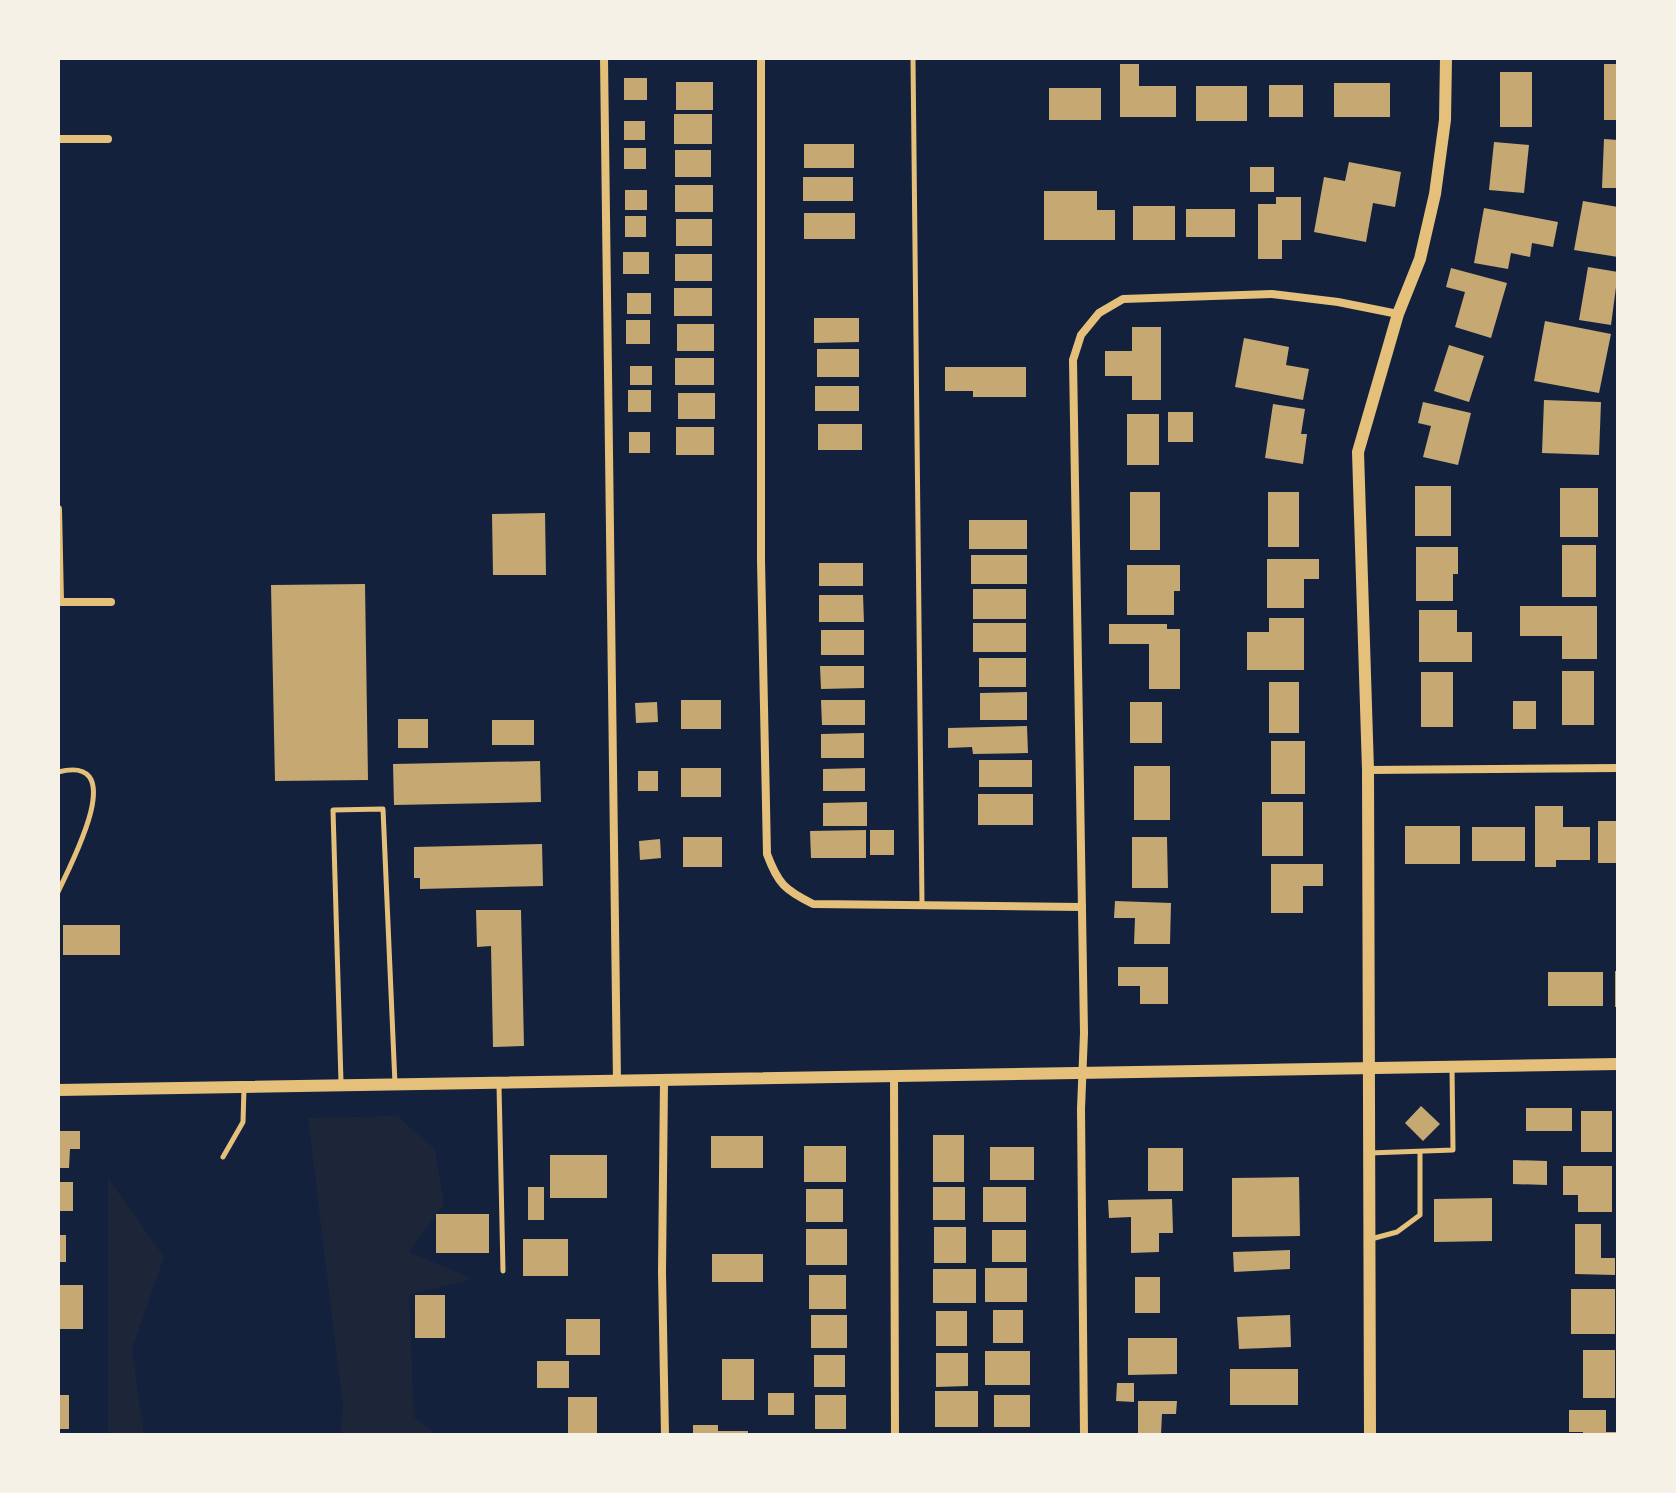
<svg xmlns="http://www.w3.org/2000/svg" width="1676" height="1493" viewBox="0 0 1676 1493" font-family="Inter,sans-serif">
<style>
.green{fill:#1d2539}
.building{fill:#c6a872}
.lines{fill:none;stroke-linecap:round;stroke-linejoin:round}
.service{stroke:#e5c07b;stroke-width:5}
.minor{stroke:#e5c07b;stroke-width:8}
.tertiary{stroke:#e5c07b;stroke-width:12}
</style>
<rect width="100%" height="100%" fill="#14213d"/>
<!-- green -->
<g class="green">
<path d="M397 1116 435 1149 444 1204 409 1252 473 1279 409 1295 414 1417 437 1435H340L343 1407 308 1118Z"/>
<path d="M108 1178 164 1257 132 1349 144 1435H108Z"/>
</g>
<!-- building -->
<g class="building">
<path d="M1120 64H1139V86H1176V117H1120Z"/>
<rect x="1604" y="64" width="14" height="56"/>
<rect x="1500" y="72" width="32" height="55"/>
<rect x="624" y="78" width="23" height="22"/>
<rect x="676" y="82" width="37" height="28"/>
<rect x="1334" y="83" width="56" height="34"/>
<rect x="1269" y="85" width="34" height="32"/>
<rect x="1196" y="86" width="51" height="35"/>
<rect x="1049" y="88" width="52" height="32"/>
<rect x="674" y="114" width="38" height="30"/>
<rect x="624" y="121" width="21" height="19"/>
<path d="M1604 139 1618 140V188H1602Z"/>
<path d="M1494 142 1529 145 1524 193 1489 190Z"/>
<rect x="804" y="144" width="50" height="24"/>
<rect x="624" y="148" width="22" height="21"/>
<rect x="675" y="150" width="36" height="27"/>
<path d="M1349 162 1401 172 1395 207 1373 203 1366 242 1314 232 1324 177 1345 181Z"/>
<rect x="1250" y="167" width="24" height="25"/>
<rect x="803" y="177" width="50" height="24"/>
<rect x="675" y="185" width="38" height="27"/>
<rect x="625" y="190" width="22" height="20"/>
<path d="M1044 191H1097V210H1115V240H1044Z"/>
<path d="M1276 197H1301V240H1282V259H1258V204H1276Z"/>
<path d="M1583 201 1618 207V257L1574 250Z"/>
<rect x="1133" y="206" width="42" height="34"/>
<path d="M1484 208 1558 222 1553 247 1532 243 1530 257 1511 253 1508 269 1474 263Z"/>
<rect x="1186" y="209" width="49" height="28"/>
<rect x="804" y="213" width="51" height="26"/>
<rect x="625" y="216" width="21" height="21"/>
<rect x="676" y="219" width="36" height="27"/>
<rect x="623" y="252" width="26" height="22"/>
<rect x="675" y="254" width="37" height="27"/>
<path d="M1588 267 1618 272 1611 325 1579 320Z"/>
<path d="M1451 268 1507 283 1491 338 1455 327 1465 292 1446 287Z"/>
<rect x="674" y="288" width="38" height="28"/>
<rect x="627" y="293" width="24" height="21"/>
<path d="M814 318H859V342L814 343Z"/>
<rect x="626" y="320" width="24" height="24"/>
<path d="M1545 321 1611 334 1599 393 1534 381Z"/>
<rect x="677" y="324" width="37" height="27"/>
<path d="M1132 327H1161V400H1132V376H1105V351H1132Z"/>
<path d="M1244 338 1289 347 1286 365 1309 369 1303 400 1235 387Z"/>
<path d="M1449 345 1484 356 1469 402 1434 391Z"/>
<rect x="817" y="349" width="42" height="28"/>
<rect x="675" y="358" width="39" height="27"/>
<rect x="630" y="366" width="22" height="19"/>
<path d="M945 367H1026V397H973V391H945Z"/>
<rect x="815" y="386" width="44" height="25"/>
<rect x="628" y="390" width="23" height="22"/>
<rect x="678" y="393" width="37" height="26"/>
<path d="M1544 400 1601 402 1599 455 1542 453Z"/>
<path d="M1423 402 1471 413 1458 465 1423 457 1431 426 1418 423Z"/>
<path d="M1273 404 1305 409 1301 434H1307L1303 464 1265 458Z"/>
<rect x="1168" y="412" width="25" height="30"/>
<rect x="1127" y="414" width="32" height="51"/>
<rect x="818" y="424" width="44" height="26"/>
<rect x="676" y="427" width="38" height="28"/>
<rect x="629" y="432" width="21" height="21"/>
<rect x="1415" y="486" width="36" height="50"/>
<rect x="1560" y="488" width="38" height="49"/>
<rect x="1130" y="492" width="30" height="58"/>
<rect x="1268" y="492" width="31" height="55"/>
<path d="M545 513 546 575H493L492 514Z"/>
<rect x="969" y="520" width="58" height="29"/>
<rect x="1562" y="545" width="34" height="52"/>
<path d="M1416 547H1458V574H1453V601H1416Z"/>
<rect x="971" y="555" width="56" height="29"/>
<path d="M1267 559H1319V579H1304V608H1267Z"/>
<rect x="819" y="563" width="44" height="23"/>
<path d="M1127 565H1180V591H1174V615H1127Z"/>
<path d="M365 584 368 780 275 781 271 585Z"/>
<rect x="973" y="589" width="53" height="30"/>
<path d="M819 595H863L864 622H819Z"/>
<path d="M1520 606H1597V659H1562V636H1520Z"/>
<path d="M1419 610H1457V632H1472V662H1419Z"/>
<path d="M1269 618H1304V670H1247V632H1269Z"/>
<rect x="973" y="623" width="53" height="29"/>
<path d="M1109 624H1167V629H1180V689H1149V644H1109Z"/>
<rect x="821" y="630" width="43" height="25"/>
<rect x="979" y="658" width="47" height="29"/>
<path d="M820 666H864V688L821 689Z"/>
<rect x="1562" y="671" width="32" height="54"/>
<rect x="1421" y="672" width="32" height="55"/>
<rect x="1269" y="682" width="30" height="51"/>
<path d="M1027 692V720H980V693Z"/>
<rect x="681" y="700" width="40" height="29"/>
<path d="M821 700H865V725H822Z"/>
<rect x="1513" y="701" width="23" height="28"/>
<path d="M657 702 658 722 636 723 635 703Z"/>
<rect x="1130" y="702" width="32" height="41"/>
<rect x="398" y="719" width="30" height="29"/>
<rect x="492" y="720" width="42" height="25"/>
<path d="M1027 726 1028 753 973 754 972 747 948 748V728Z"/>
<path d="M864 733V758H821V734Z"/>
<rect x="1271" y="741" width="34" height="53"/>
<rect x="979" y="760" width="53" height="27"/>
<path d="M540 761 541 802 394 805 393 764Z"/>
<rect x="1134" y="766" width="36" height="54"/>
<rect x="681" y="768" width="40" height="29"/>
<path d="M865 768V791H823V769Z"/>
<rect x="638" y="771" width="20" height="20"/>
<rect x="978" y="794" width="55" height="31"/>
<path d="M867 802V826H823V803Z"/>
<rect x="1262" y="802" width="41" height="54"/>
<path d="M1535 806H1563V827H1590V860H1556V867H1535Z"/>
<rect x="1598" y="821" width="20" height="42"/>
<rect x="1405" y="826" width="55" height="38"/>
<rect x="1472" y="827" width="53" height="34"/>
<path d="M866 830V858H811L810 831Z"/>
<rect x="870" y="830" width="24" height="25"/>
<rect x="683" y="837" width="39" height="30"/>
<path d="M1132 837H1167L1168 888H1132Z"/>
<path d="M660 839 661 858 640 860 639 841Z"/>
<path d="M542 844 543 886 420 889V878H414V847Z"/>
<path d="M1271 864H1323V886H1303V913H1271Z"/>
<path d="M1115 901 1171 903 1170 944H1134L1135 918H1114Z"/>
<path d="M476 910H521L524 1046 493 1047 491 946 477 947Z"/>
<rect x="63" y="925" width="57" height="30"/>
<path d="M1118 967H1168V1004H1140V986H1118Z"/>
<rect x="1615" y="971" width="3" height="36"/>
<rect x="1548" y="972" width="55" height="34"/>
<path d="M1421 1106 1440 1124 1423 1141 1405 1123Z"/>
<rect x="1526" y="1108" width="46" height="23"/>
<rect x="1581" y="1111" width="31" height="41"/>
<path d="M58 1131H80V1149H70L69 1168H58Z"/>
<rect x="933" y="1135" width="31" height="47"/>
<rect x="711" y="1136" width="52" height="32"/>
<rect x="804" y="1146" width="42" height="36"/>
<rect x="990" y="1147" width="44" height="33"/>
<rect x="1148" y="1148" width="35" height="43"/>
<rect x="550" y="1155" width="57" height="43"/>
<path d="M1513 1160 1547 1161V1185L1513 1184Z"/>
<path d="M1563 1166H1612V1212H1578V1195H1563Z"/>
<path d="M1299 1177 1300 1236 1232 1237V1178Z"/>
<rect x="58" y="1182" width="15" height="29"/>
<rect x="528" y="1187" width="16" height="33"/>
<rect x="933" y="1187" width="32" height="33"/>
<rect x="983" y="1187" width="43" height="35"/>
<rect x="806" y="1189" width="37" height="33"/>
<path d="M1492 1198V1241L1434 1242V1199Z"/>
<path d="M1172 1199 1173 1233H1159V1252L1131 1253V1217L1109 1218 1108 1200Z"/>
<rect x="436" y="1214" width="53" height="39"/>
<path d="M1575 1224H1601V1258H1615V1275L1575 1274Z"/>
<rect x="934" y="1227" width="32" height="36"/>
<rect x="806" y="1229" width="41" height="36"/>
<rect x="992" y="1230" width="34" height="32"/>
<rect x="58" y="1235" width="8" height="27"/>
<rect x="523" y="1239" width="45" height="37"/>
<path d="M1290 1250V1269L1234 1272 1233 1252Z"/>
<rect x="712" y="1254" width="51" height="28"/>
<rect x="985" y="1268" width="42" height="34"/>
<rect x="933" y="1269" width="43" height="34"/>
<rect x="809" y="1275" width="37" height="34"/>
<rect x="1135" y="1277" width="25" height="36"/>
<rect x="58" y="1285" width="25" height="44"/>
<rect x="1571" y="1289" width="44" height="45"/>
<rect x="415" y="1295" width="30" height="43"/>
<rect x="993" y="1310" width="30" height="33"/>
<rect x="936" y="1311" width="31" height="35"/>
<rect x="811" y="1315" width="36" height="33"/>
<path d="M1290 1315 1291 1347 1239 1349 1237 1317Z"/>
<rect x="566" y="1319" width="34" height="36"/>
<path d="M1128 1338H1177V1374L1128 1375Z"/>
<rect x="1583" y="1350" width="32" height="48"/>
<rect x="985" y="1351" width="45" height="34"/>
<path d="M936 1353H968V1386L936 1387Z"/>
<rect x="814" y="1355" width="31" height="32"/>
<rect x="722" y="1359" width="32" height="41"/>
<rect x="537" y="1361" width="32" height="27"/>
<rect x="1230" y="1369" width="68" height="36"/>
<path d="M1117 1383H1134V1402L1116 1401Z"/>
<rect x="935" y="1391" width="43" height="36"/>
<rect x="768" y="1393" width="26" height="22"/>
<rect x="58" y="1395" width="11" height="34"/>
<rect x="815" y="1395" width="31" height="34"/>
<rect x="994" y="1395" width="36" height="32"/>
<rect x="568" y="1397" width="29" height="38"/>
<path d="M1138 1401H1177L1176 1414H1162L1161 1435H1138Z"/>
<path d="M1569 1410H1606V1432H1617V1435H1583V1432H1569Z"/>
<path d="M693 1425H718V1431H748V1435H693Z"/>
</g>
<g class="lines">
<!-- service -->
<g class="service">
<path d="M913 58 922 905"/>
<path d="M58 772C132 753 69 867 58 892"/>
<path d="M341 1082 333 810 383 809 395 1084"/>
<path d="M499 1085 503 1271"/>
<path d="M1369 1153 1453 1150 1452 1067"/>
<path d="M223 1157 243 1122 244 1088"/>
<path d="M1371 1239 1397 1232 1420 1215V1152"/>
</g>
<!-- minor -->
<g class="minor">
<path d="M604 58 617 1082"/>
<path d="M761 58V560L767 854C778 884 785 890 813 904L1082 907"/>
<path d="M58 139H108"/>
<path d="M58 509 60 602"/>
<path d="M59 602H111"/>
<path d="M1368 770 1618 768"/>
<path d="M894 1077 895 1435"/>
<path d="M664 1081 662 1272 665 1435"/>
<path d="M1084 1435 1081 1109 1084 1033 1073 360 1081 335 1099 313 1123 299 1272 294 1338 302 1398 314"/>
</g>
<!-- tertiary -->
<g class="tertiary">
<path d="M58 1090 1618 1064"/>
<path d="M1370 1435 1368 770 1358 452 1398 314 1420 259 1435 194 1445 120 1446 58"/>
</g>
</g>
<!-- border -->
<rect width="1676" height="1493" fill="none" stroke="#f6f1e7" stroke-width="120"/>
</svg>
